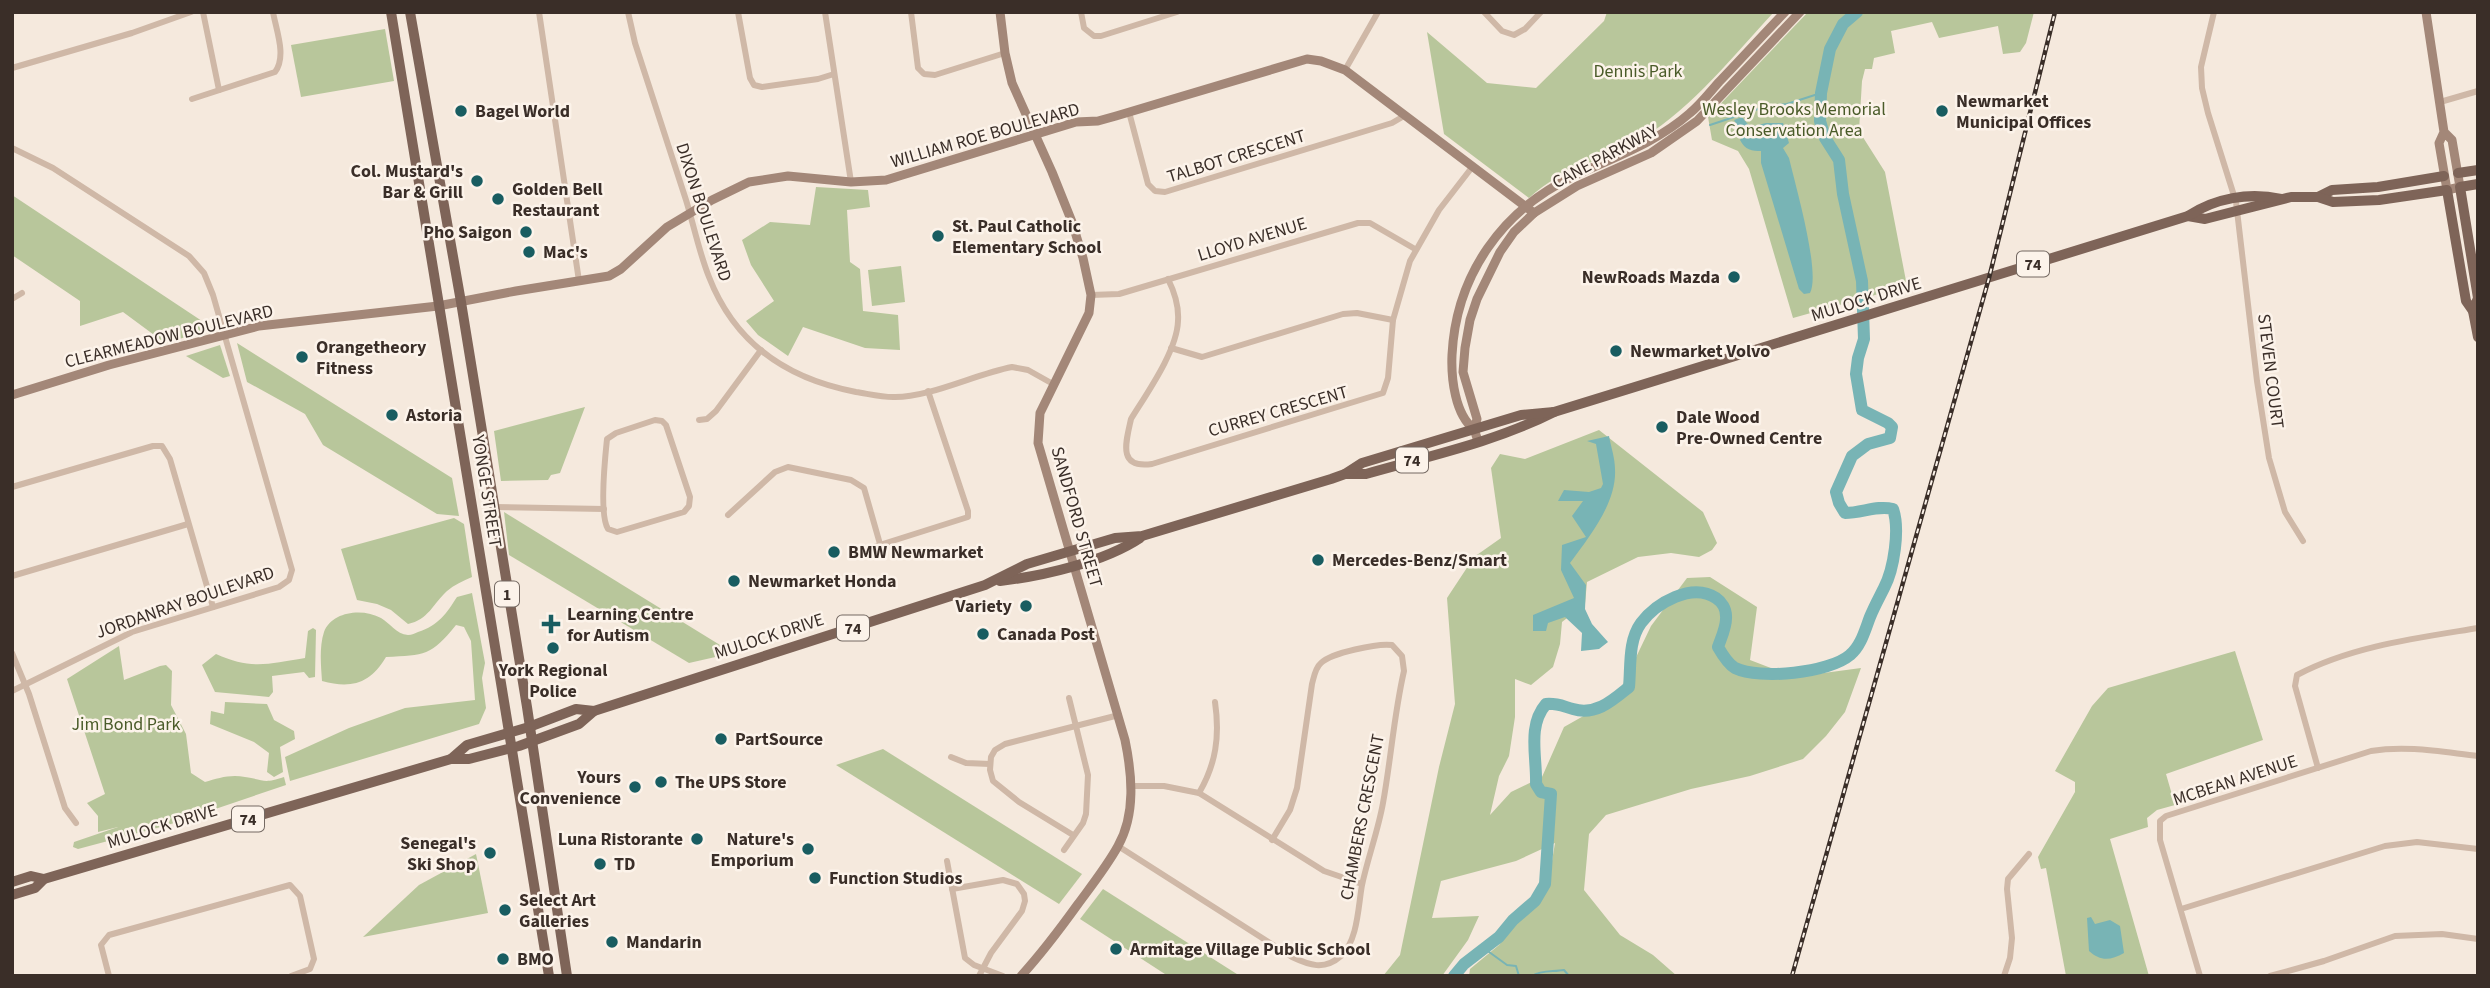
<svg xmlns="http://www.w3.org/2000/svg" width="2490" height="988" viewBox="0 0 2490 988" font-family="'Source Sans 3',sans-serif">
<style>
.green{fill:#b8c69b}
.water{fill:#78b4b5}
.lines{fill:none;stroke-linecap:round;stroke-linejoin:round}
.stream{stroke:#78b4b5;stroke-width:2}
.river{stroke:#78b4b5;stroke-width:12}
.street{stroke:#cfb8a7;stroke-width:6}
.secondary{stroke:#a38778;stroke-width:9}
.primary{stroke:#7e6458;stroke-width:10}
.rail-casing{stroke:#3a2e28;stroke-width:4.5}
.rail{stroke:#fcf3ea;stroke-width:2;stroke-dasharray:5;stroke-linecap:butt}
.poi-dot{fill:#195d61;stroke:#fcf3ea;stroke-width:2.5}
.labels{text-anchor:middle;stroke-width:5;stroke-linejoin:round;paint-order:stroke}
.shield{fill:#fcf3ea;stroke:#746962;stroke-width:2}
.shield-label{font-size:16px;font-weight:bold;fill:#3a2e28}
.park-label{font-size:18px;fill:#4a5b29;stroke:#fcf3ea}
.poi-label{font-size:18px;font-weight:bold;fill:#3a2e28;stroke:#fcf3ea;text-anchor:start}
.street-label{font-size:18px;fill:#3a2e28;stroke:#fcf3ea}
</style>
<rect width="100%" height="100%" fill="#f5e9dd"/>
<!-- green -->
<g class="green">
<path d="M1607 12H1774C1733 56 1694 106 1643 138 1605 162 1564 165 1529 198L1444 134 1427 32 1487 83 1536 88 1604 21Z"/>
<path d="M1808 12H2034L2026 43 2020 52 2003 54 1998 26 1939 38 1932 22 1891 31 1895 53 1874 58 1872 69H1865L1862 81 1859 131 1885 172 1907 286 1793 318 1749 169 1738 151 1712 140 1708 117Z"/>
<path d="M385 29 394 81 301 97 291 45Z"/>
<path d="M816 187 868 190 870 207 847 210 850 262 860 269 863 311 898 315 900 350 865 348 803 327 788 356 758 335 746 321 774 301 751 265 742 240 770 222 810 225Z"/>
<path d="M12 195 214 329 165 343 123 312 80 326V301L12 255Z"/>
<path d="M901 266 905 302 872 306 868 270Z"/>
<path d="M237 343 452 478 459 516 437 514 323 445 305 414 247 382Z"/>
<path d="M220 345 230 376 223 378 186 356Z"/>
<path d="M585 407 560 473 551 475 548 480 501 481 494 431Z"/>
<path d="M1599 430 1703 512 1717 543 1712 550 1699 557 1671 553 1638 557 1587 582 1585 604 1562 622 1560 644 1553 667 1531 685 1515 679V717L1509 756 1499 776 1490 815 1511 792 1542 777 1564 727 1617 697 1651 626 1687 578 1710 577 1757 607 1750 660 1794 677 1861 668 1845 712 1826 736 1803 759 1750 776 1691 789 1606 815 1589 834 1584 890 1620 935 1653 955 1677 976H1469L1470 969 1499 945 1549 879 1555 843 1516 861 1441 881 1432 918 1479 916 1468 940 1442 976H1383L1400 955 1439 767 1455 704 1447 598 1474 557 1501 538 1491 468 1500 454 1525 459Z"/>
<path d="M504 512 733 653 689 663 509 555Z"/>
<path d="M454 518 464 524 472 577C463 581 454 585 447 591 433 604 428 620 408 624L391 610 377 604 357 600 341 549Z"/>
<path d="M472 593 485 663 482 678 486 708 479 724 290 781 285 757 349 728 405 708 475 700 471 641 464 627 456 625C431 656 425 655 386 657 370 684 351 689 322 681 321 666 319 647 324 632 332 611 363 608 381 618 390 623 396 634 408 635 412 635 415 633 418 632 439 625 446 614 457 597Z"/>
<path d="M313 628 316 630 315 677 309 678 304 672 272 676 273 692 269 697 215 692 202 665 216 654C251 670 268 664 305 658L308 631Z"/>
<path d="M119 646 124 680 160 666 166 665 172 671 171 705 186 734 191 773 205 782C218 778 231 774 245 777 265 780 263 784 284 777L286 785 168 825 78 849 73 847 74 842 118 827 98 832V816L87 803 105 794 67 679Z"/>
<path d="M2235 651 2263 740 2166 774 2175 805 2157 810 2147 818 2148 827 2110 839 2149 976H2066L2046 868 2041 869 2038 857 2075 792V782L2055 771 2092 706 2108 688Z"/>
<path d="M225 702 267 704 274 720 294 731 295 739 280 747 283 772 274 777 267 772 269 753 254 742 210 724 211 711 224 714Z"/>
<path d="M883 749 1082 874 1059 904 836 765Z"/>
<path d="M476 854 488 913 363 937 419 885Z"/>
<path d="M1103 889 1240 976H1168L1080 919Z"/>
</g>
<!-- water -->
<g class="water">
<path d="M1742 117 1750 127 1766 123H1783L1789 143 1783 148 1789 158C1795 184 1821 273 1810 293L1804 294 1799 289 1761 163V151C1752 151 1745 150 1740 140L1743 135 1734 120Z"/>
<path d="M1609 436C1611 447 1615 458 1615 469 1617 503 1589 537 1570 563L1586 585 1585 609 1592 624 1608 642 1599 649 1581 651 1582 633 1565 617 1548 623 1546 631H1533V615L1574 598 1561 570 1562 545 1586 537 1572 516 1583 501H1558L1564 490 1589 492 1601 488 1603 484 1596 444 1587 441Z"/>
<path d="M2091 917 2095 924 2110 920 2120 926 2124 953C2110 961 2100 961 2089 951L2087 918Z"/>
</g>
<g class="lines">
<!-- stream -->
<g class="stream">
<path d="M1710 125 1767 106 1787 104 1821 93"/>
<path d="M1485 949 1507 965 1516 966 1519 976"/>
<path d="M1532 976C1541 970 1553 972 1564 970L1569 976"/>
</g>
<!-- river -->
<path class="river" d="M1454 976 1464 964 1499 937 1513 920 1535 901 1545 884 1551 794 1541 792 1536 784C1537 757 1527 726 1546 704 1557 703 1562 706 1573 709 1596 716 1613 700 1629 687 1631 666 1628 641 1641 623 1656 603 1692 582 1716 598 1722 602 1726 609 1726 616 1727 626 1721 638 1718 647 1722 654 1728 664 1735 668 1760 680 1829 673 1850 655 1861 646 1865 630 1870 617 1874 607 1879 598 1884 588 1894 569 1900 529 1893 509 1877 505 1862 513 1845 513L1839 503 1836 492 1852 456 1868 444 1890 438 1892 427 1888 423 1862 410 1856 374 1858 358 1864 339 1862 281 1843 194 1839 160 1825 138 1820 121 1821 93 1830 49 1843 24 1857 12"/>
<!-- street -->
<g class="street">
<path d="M203 12 219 90"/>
<path d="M539 12 579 281"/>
<path d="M628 12 635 43C652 95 669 148 686 200 694 226 699 252 709 277 735 344 787 379 856 392 869 394 881 397 893 397 929 398 975 374 1012 367L1028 370 1053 384"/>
<path d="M738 12 750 78 754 85 762 87 818 79 834 74"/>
<path d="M825 12 851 182"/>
<path d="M911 12 918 68 924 74 935 75 1005 53"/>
<path d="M1081 12 1084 28 1094 36H1101L1177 12"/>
<path d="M1484 12 1502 31 1514 35 1525 29 1541 12"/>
<path d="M2214 12 2201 67 2202 88 2208 113 2236 202 2257 381 2269 458 2285 512 2303 541"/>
<path d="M12 68 132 33 191 12"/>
<path d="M1345 70 1378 12"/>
<path d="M192 99 275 72C287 56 276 30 273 12"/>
<path d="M2440 102 2478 91"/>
<path d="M1129 112 1148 184 1155 191 1165 192 1392 123 1404 116"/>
<path d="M12 148 53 168 189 256 204 273 213 295 292 570 289 580 279 587 132 632 12 691"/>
<path d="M1168 279C1174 291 1179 307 1178 321 1177 351 1147 393 1131 419 1126 442 1117 469 1152 464L1383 393 1388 378 1393 320 1410 261 1439 210 1473 166"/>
<path d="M1091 295 1119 294 1358 223H1370L1415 249"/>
<path d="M12 299 22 293"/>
<path d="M1171 348 1202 357 1343 314 1357 313 1393 320"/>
<path d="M655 420 662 421 666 425 690 497 689 506 684 512 617 532 608 529C599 515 605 458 607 439L616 433Z"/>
<path d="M699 420 707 419 716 411 761 350"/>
<path d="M12 487 153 446H162L170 459 213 607"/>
<path d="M494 507 604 509"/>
<path d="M728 515 775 472 788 467 851 480 864 488 880 544"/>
<path d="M867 549 968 517V511L928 391"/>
<path d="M12 576 188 524"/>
<path d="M12 653 29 694 65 808 76 823"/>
<path d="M951 757 966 763 990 764"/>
<path d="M2318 768 2295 686 2297 675C2352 646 2417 638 2478 628"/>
<path d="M1131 786H1164L1199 793 1324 871 1362 884"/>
<path d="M1199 793C1216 764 1220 736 1215 702"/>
<path d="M1073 835 1019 802 993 781 990 770 991 757 995 750 1005 744 1119 715"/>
<path d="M1118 846 1292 957C1309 965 1324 971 1341 956 1358 940 1358 907 1362 885 1368 857 1378 831 1383 803 1391 759 1394 714 1404 671L1402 656 1392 645C1378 643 1331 653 1321 663 1315 668 1314 677 1312 684L1297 788 1290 810 1272 840"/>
<path d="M1064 850 1083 823 1086 814 1088 775 1069 698"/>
<path d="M947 861 965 958 974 965 1003 976"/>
<path d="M952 889 1003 880 1017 884 1024 894 1025 901 1022 911 991 953 979 976"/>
<path d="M2181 909 2385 846 2417 842 2478 849"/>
<path d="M109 976 101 945 109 935 290 885 300 896 314 959 310 969 291 976"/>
<path d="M2004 976 2010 958 2012 938 2007 889 2008 879 2029 854"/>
<path d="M2200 976 2160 840V821L2166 816 2371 751C2407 745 2442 752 2478 756"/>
<path d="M2270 976 2324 961 2395 936 2442 934 2478 939"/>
</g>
<!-- secondary -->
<g class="secondary">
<path d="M1000 12 1005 53 1012 83 1052 172 1072 222 1083 258 1091 295 1089 313 1040 413 1038 443 1125 740C1132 774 1136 814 1118 846 1107 866 1092 885 1078 904 1060 929 1042 953 1021 976"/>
<path d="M2426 12 2444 132 2439 143 2447 190 2460 187 2452 140 2444 132"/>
<path d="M12 395 109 365 259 326 438 306 516 291 609 276 621 269 667 227 712 200 749 182 788 176 851 182 886 180 1076 122 1098 121 1116 116 1307 59 1321 61 1345 70 1534 213"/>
<path d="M1474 429C1455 415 1451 378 1452 355 1456 275 1502 210 1574 176 1614 157 1656 143 1690 113 1701 104 1710 92 1719 82 1741 59 1763 35 1785 12"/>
<path d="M1478 441 1474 429 1477 419 1463 372 1465 348 1470 320 1477 299 1500 252 1514 232 1534 213 1577 186 1651 153 1697 121 1800 12"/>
</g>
<!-- primary -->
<g class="primary">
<path d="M391 12 549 976"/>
<path d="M410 12 461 302 527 707 567 976"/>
<path d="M2458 173 2478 170"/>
<path d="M2318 197 2332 190 2378 187 2444 176"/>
<path d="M2188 216 2205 219 2291 197H2318L2333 202 2379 200 2447 190 2466 301 2473 311 2478 337"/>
<path d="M2473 311 2478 298 2460 187 2478 184"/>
<path d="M1345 474H1366C1429 456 1495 442 1554 412L2188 216C2215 198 2249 192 2281 199"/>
<path d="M1000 581C1043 576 1104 562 1140 538"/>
<path d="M451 759 467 745 529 727 576 709 594 711"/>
<path d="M12 882 31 876 44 879"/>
<path d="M12 895 35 888 44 879 451 759H469L519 746 579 724 594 711 985 585 1027 564 1054 556 1115 538 1142 536 1331 479 1345 474 1362 463 1521 415 1554 412"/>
</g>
<!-- rail casing -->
<g class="rail-casing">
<path id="rail" d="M1792 976 1989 278 2055 12"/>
</g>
<!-- rail -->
<use href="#rail" class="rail"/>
</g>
<!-- markers -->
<g class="poi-dot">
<circle cx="461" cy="111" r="7"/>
<circle cx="1942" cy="111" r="7"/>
<circle cx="477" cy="181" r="7"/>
<circle cx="498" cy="199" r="7"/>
<circle cx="526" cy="232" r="7"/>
<circle cx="938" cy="236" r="7"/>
<circle cx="529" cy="252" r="7"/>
<circle cx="1734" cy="277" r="7"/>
<circle cx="1616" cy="351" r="7"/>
<circle cx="302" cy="357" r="7"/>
<circle cx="392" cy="415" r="7"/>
<circle cx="1662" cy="427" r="7"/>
<circle cx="834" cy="552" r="7"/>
<circle cx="1318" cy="560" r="7"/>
<circle cx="734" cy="581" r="7"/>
<circle cx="1026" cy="606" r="7"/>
<path d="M547.5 613.5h7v7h7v7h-7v7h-7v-7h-7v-7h7z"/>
<circle cx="983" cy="634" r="7"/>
<circle cx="553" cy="648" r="7"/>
<circle cx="721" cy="739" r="7"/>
<circle cx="661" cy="782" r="7"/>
<circle cx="635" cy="787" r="7"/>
<circle cx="697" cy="839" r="7"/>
<circle cx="808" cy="849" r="7"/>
<circle cx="490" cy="853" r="7"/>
<circle cx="600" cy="864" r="7"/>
<circle cx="815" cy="878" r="7"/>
<circle cx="505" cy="910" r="7"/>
<circle cx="612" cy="942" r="7"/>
<circle cx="1116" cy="949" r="7"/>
<circle cx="503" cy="959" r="7"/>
</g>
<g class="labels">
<!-- shield labels -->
<g class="shield">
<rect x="2017" y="251.5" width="32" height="25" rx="5"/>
<rect x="1396" y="447.5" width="32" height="25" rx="5"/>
<rect x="495" y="581.5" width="24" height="25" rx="5"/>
<rect x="837" y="615.5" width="32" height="25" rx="5"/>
<rect x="232" y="806.5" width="32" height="25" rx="5"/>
</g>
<g class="shield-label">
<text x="2033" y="270">74</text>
<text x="1412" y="466">74</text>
<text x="507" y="600">1</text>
<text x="853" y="634">74</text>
<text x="248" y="825">74</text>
</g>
<!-- park labels -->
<g class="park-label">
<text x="1638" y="77">Dennis Park</text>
<text x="1794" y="115">Wesley Brooks Memorial<tspan x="1794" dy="21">Conservation Area</tspan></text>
<text x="126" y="730">Jim Bond Park</text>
</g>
<!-- poi labels -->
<g class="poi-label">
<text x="1956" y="107">Newmarket<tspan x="1956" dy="21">Municipal Offices</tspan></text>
<text x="475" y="117">Bagel World</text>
<text x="463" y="177" text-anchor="end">Col. Mustard's<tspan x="463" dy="21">Bar &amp; Grill</tspan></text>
<text x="512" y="195">Golden Bell<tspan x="512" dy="21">Restaurant</tspan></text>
<text x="952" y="232">St. Paul Catholic<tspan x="952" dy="21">Elementary School</tspan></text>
<text x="512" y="238" text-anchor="end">Pho Saigon</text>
<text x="543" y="258">Mac's</text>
<text x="1720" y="283" text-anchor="end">NewRoads Mazda</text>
<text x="316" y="353">Orangetheory<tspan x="316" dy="21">Fitness</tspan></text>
<text x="1630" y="357">Newmarket Volvo</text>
<text x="406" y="421">Astoria</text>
<text x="1676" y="423">Dale Wood<tspan x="1676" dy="21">Pre-Owned Centre</tspan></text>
<text x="848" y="558">BMW Newmarket</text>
<text x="1332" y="566">Mercedes-Benz/Smart</text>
<text x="748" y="587">Newmarket Honda</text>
<text x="1012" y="612" text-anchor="end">Variety</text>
<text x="567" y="620">Learning Centre<tspan x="567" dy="21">for Autism</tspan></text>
<text x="997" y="640">Canada Post</text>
<text x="553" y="676" text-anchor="middle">York Regional<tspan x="553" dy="21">Police</tspan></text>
<text x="735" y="745">PartSource</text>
<text x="621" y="783" text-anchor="end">Yours<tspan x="621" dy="21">Convenience</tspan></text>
<text x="675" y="788">The UPS Store</text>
<text x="683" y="845" text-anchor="end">Luna Ristorante</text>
<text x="794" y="845" text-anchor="end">Nature's<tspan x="794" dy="21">Emporium</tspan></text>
<text x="476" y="849" text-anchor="end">Senegal's<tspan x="476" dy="21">Ski Shop</tspan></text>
<text x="614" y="870">TD</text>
<text x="829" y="884">Function Studios</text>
<text x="519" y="906">Select Art<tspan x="519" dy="21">Galleries</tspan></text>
<text x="626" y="948">Mandarin</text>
<text x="1130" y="955">Armitage Village Public School</text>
<text x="517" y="965">BMO</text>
</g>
<!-- street labels -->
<g class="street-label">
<text transform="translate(985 135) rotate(-16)" y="6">WILLIAM ROE BOULEVARD</text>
<text transform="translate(1236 156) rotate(-17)" y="6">TALBOT CRESCENT</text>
<text transform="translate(1605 156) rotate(-28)" y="6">CANE PARKWAY</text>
<text transform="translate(704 212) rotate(72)" y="6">DIXON BOULEVARD</text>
<text transform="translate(1252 239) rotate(-17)" y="6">LLOYD AVENUE</text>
<text transform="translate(1866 299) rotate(-17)" y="6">MULOCK DRIVE</text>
<text transform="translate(169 336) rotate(-14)" y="6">CLEARMEADOW BOULEVARD</text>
<text transform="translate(2271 371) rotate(83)" y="6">STEVEN COURT</text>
<text transform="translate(1278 411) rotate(-16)" y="6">CURREY CRESCENT</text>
<text transform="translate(487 491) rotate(81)" y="6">YONGE STREET</text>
<text transform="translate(1077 517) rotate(74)" y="6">SANDFORD STREET</text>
<text transform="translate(185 602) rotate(-19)" y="6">JORDANRAY BOULEVARD</text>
<text transform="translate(769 636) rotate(-18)" y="6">MULOCK DRIVE</text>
<text transform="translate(2235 780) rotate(-18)" y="6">MCBEAN AVENUE</text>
<text transform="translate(1362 817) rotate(-79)" y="6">CHAMBERS CRESCENT</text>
<text transform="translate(162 826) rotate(-17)" y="6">MULOCK DRIVE</text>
</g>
</g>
<!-- border -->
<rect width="2490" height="988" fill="none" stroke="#3a2e28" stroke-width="28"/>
</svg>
